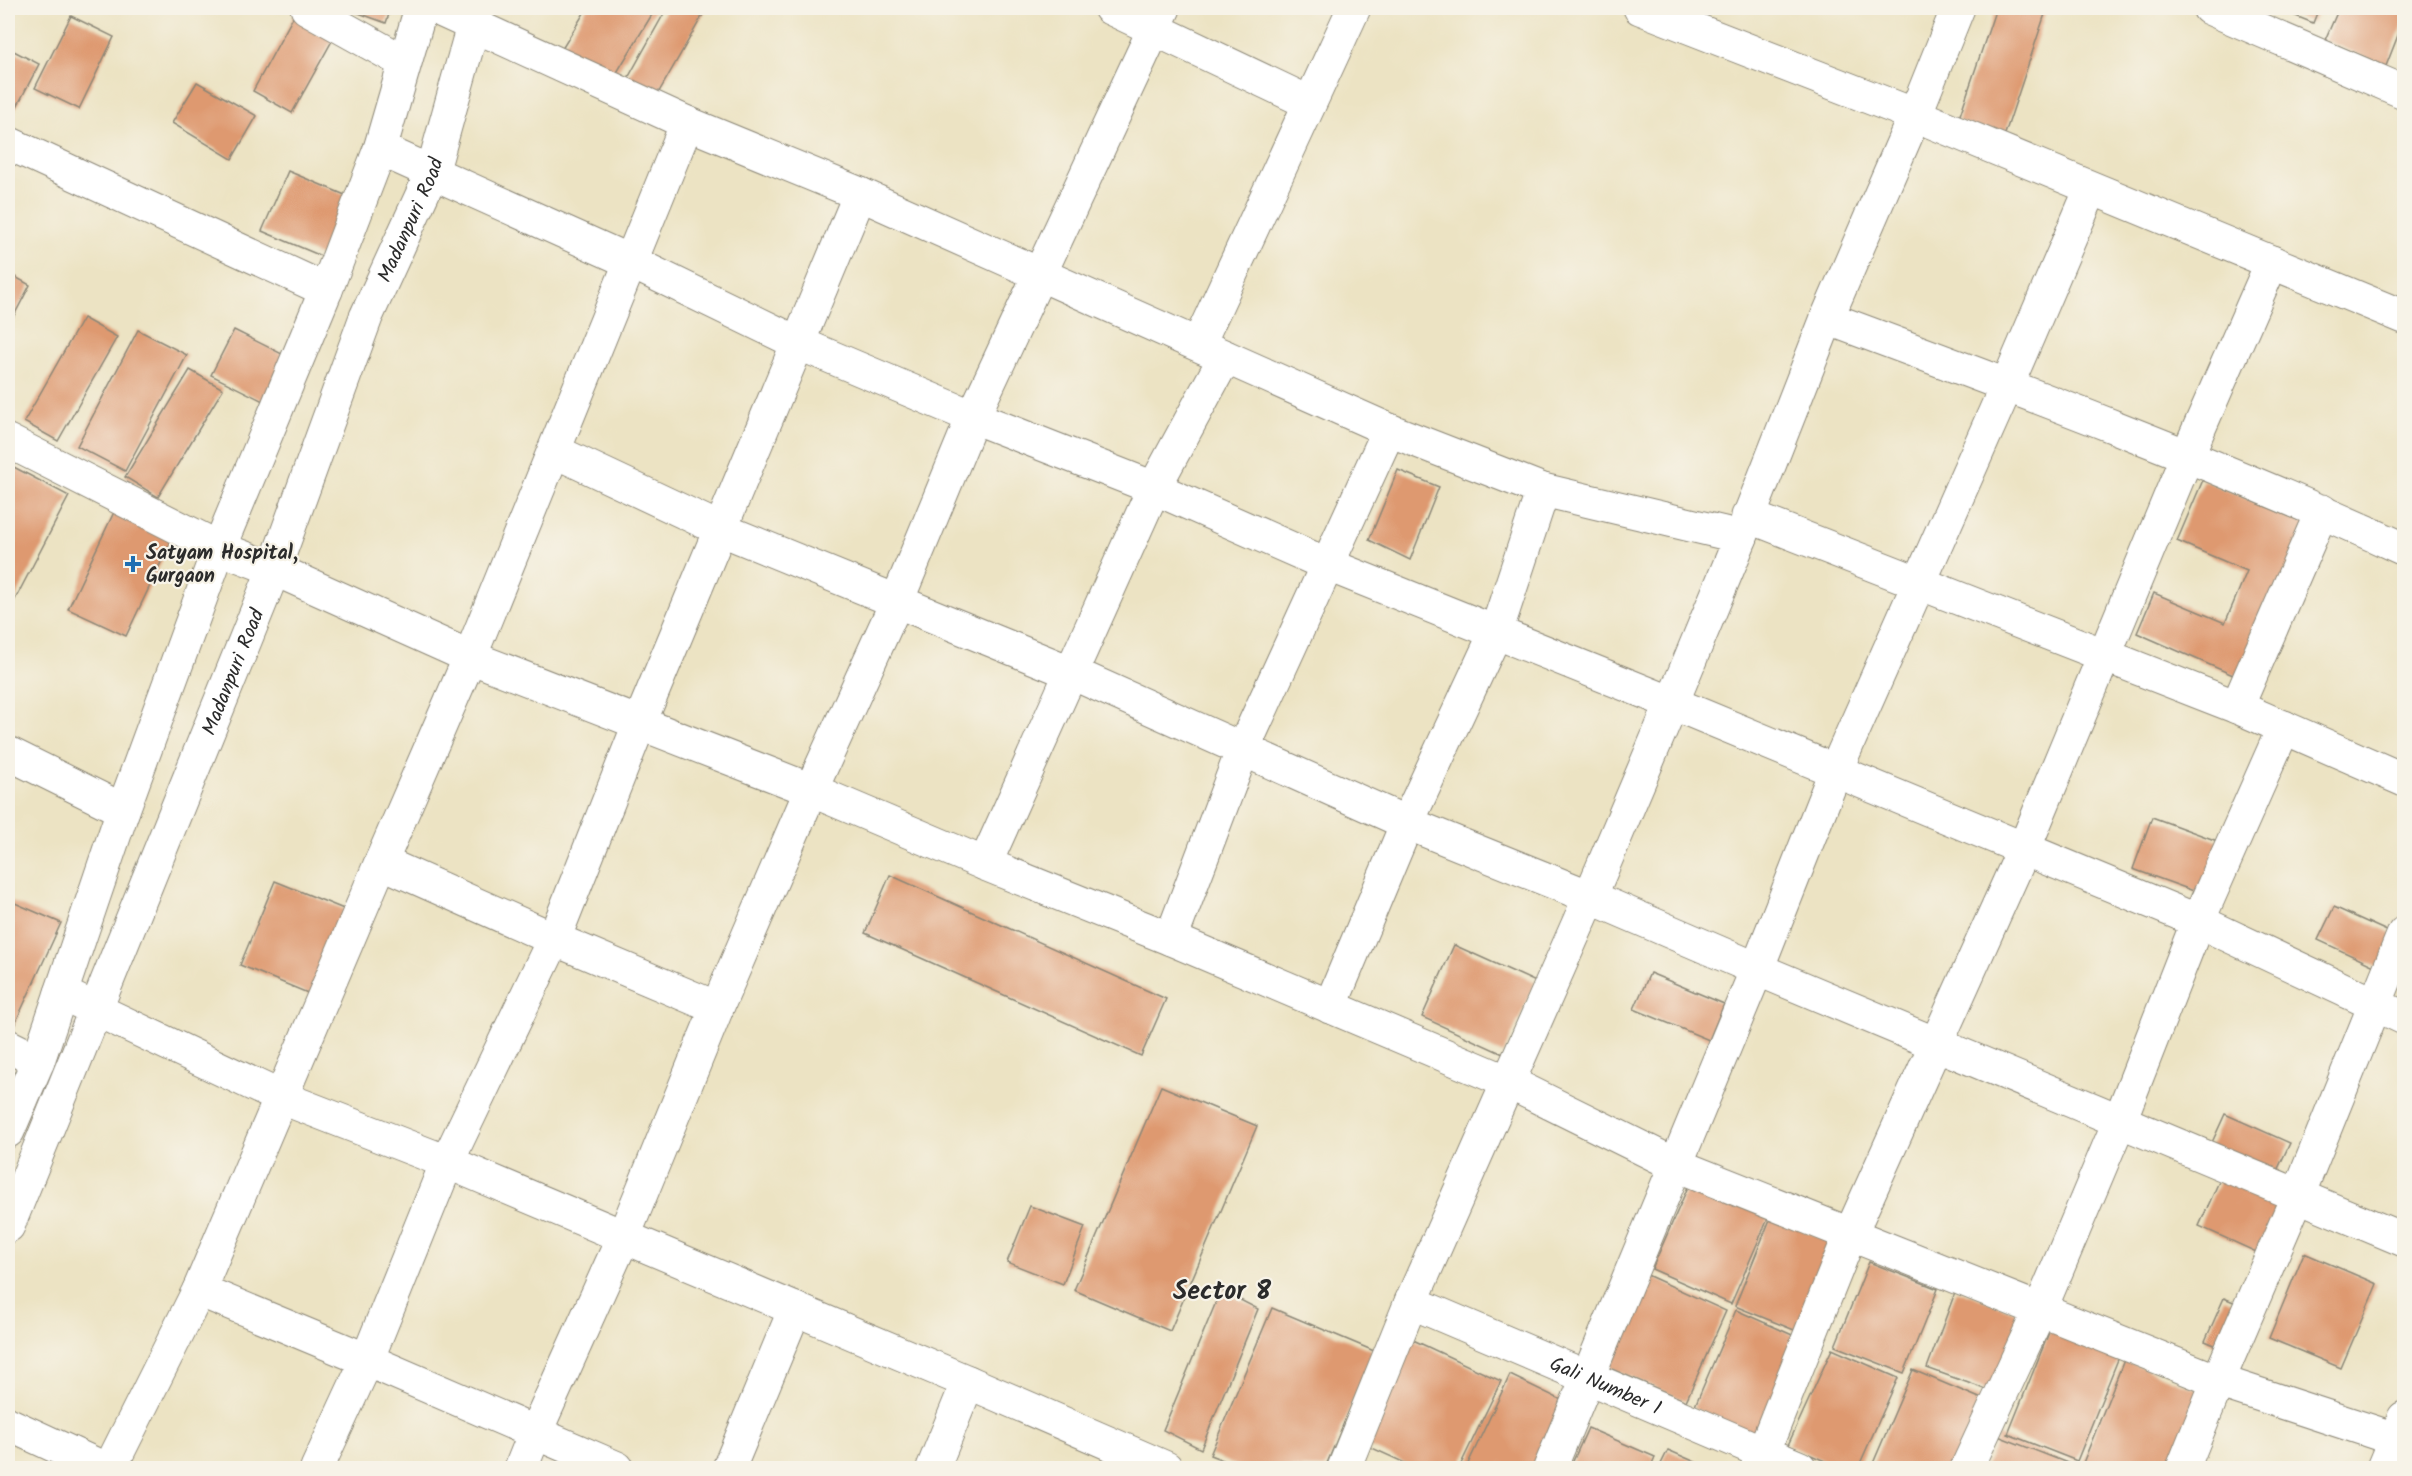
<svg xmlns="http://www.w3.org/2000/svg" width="2412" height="1476" viewBox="0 0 2412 1476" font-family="Kalam,sans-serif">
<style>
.building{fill:#de996f}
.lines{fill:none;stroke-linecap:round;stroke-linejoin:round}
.street-casing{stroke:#8c8777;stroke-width:35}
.secondary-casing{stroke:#8c8777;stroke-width:35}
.street{stroke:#fff;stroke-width:33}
.secondary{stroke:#fff;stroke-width:33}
.poi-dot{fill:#1f6fb2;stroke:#f7f3e8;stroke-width:2}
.labels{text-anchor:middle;stroke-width:4.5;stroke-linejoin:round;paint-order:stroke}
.street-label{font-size:20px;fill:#2b2b2b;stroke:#f7f3e8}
.poi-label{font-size:20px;font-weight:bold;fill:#2b2b2b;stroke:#f7f3e8;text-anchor:start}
.district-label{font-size:26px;font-weight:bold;fill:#2b2b2b;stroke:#f7f3e8}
</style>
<rect width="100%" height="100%" fill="#f7f3e8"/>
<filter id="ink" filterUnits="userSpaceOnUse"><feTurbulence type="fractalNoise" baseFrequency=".0167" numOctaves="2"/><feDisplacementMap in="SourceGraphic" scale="12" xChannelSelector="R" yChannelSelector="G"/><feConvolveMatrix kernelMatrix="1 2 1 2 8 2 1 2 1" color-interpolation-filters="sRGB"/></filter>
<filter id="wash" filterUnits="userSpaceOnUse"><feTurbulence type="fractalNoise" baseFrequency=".008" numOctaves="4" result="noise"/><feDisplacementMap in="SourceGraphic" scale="24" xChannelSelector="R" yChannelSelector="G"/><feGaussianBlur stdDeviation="1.35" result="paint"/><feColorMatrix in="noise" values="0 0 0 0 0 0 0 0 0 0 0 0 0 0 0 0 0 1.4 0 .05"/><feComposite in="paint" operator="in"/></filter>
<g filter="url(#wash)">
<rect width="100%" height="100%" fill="#ece3c3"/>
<g id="blocks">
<!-- building -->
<g class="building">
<path d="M298 8 338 30 292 113 253 91Z"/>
<path d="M345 8H391L386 23Z"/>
<path d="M587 8H656L613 79 562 49Z"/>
<path d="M667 8H699L705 11 656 97 627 80Z"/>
<path d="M1996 8H2047L2004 137 1958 121Z"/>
<path d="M2276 8H2319L2313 23Z"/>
<path d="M2339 8H2404V20L2386 66 2325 40Z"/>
<path d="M71 16 114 37 79 109 35 88Z"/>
<path d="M8 48 39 64 10 120 8 119Z"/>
<path d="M197 82 257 116 232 159 172 123Z"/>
<path d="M288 171 352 198 326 258 262 231Z"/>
<path d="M8 273 30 285 8 327Z"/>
<path d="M83 318 117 337 58 441 24 422Z"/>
<path d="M138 330 187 355 125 471 77 446Z"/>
<path d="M234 330 294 360 271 405 211 375Z"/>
<path d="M190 370 223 389 158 497 125 477Z"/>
<path d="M8 464 69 496 8 613Z"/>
<path d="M1398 470 1439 487 1410 560 1369 540Z"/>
<path d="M2203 480 2309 525 2242 679 2137 633 2154 593 2225 623 2247 571 2177 541Z"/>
<path d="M116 508 174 535 126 636 68 609Z"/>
<path d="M2152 817 2220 842 2202 894 2133 869Z"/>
<path d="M890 875 1166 999 1141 1056 865 933Z"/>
<path d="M275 881 351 912 315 996 240 965Z"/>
<path d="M8 900 61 923 13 1028 8 1026Z"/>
<path d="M2334 907 2400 937 2385 971 2318 940Z"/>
<path d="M1454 945 1536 982 1503 1054 1422 1017Z"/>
<path d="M1650 973 1724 1004 1709 1040 1634 1009Z"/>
<path d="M1161 1086 1257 1126 1170 1331 1074 1290Z"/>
<path d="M2225 1114 2290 1143 2274 1177 2209 1149Z"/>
<path d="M2226 1166 2292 1196 2265 1256 2199 1226Z"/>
<path d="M1691 1180 1770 1214 1731 1304 1652 1269Z"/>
<path d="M1030 1206 1085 1227 1063 1284 1007 1262Z"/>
<path d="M1771 1217 1845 1247 1809 1336 1735 1306Z"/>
<path d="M2304 1253 2377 1284 2341 1368 2269 1338Z"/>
<path d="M1869 1262 1938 1289 1904 1373 1835 1346Z"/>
<path d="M1647 1275 1726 1311 1686 1401 1607 1367Z"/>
<path d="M1221 1290 1258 1309 1201 1449 1163 1430Z"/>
<path d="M1956 1290 2028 1316 1999 1394 1927 1368Z"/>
<path d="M2224 1298 2248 1308 2229 1351 2205 1341Z"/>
<path d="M1272 1308 1374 1351 1325 1468H1243L1210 1455Z"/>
<path d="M1736 1310 1808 1342 1766 1439 1694 1408Z"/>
<path d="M2050 1330 2119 1357 2077 1461 2008 1434Z"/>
<path d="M1411 1339 1501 1381 1459 1468H1416L1361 1443Z"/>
<path d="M1832 1349 1898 1378 1858 1468H1841L1788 1445Z"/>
<path d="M2124 1360 2203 1392 2172 1468H2081Z"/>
<path d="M1913 1370 1989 1402 1960 1468H1871Z"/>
<path d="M1510 1375 1574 1406 1544 1468H1466Z"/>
<path d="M1588 1428 1655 1457 1650 1468H1570Z"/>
<path d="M1998 1436 2070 1464 2069 1468H1985Z"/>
<path d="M1668 1450 1709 1468H1659Z"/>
</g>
</g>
</g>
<g filter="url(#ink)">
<use href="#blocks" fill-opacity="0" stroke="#8c8777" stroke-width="1.5"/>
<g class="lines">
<!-- street casing -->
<g class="street-casing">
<g id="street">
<path d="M307 8 404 62"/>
<path d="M436 8 687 123 860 194 1389 430 1543 490 1741 537"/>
<path d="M1110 8 1308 102"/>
<path d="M1640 8 1915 115 2404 317"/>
<path d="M2209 8 2404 92"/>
<path d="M8 143 326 290"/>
<path d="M380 149 631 262 798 343 973 417 1154 488 1326 564 1672 703 2198 921 2404 1018"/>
<path d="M1827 318C2021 390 2216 463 2404 549"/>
<path d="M1199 343 1354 8"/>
<path d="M8 441 219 548 274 569 470 657 811 790 985 864 1171 939 1508 1082 1674 1164 2218 1381 2404 1442"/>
<path d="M554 451 720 529 1072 673 1407 823 1590 897 1757 969 2404 1240"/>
<path d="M1748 516 2237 707 2404 780"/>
<path d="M2237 707 2322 511"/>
<path d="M8 753 123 810"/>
<path d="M381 862 554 939 717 1008"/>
<path d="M985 864 1154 488 1225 357"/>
<path d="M1171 939 1243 749 1389 430"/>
<path d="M61 993 280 1097 447 1162 968 1382 1166 1468"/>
<path d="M1330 1007 1407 823 1496 632 1543 490"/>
<path d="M8 1046 38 1061"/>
<path d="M199 1290 367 1360 617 1468"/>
<path id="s1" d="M1411 1302 1800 1468"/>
<path d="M8 1424 103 1468"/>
<path d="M110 1468 199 1290 381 862 470 657 687 123"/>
<path d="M317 1468 367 1360 447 1162 554 939 640 722 860 194"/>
<path d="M521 1468 535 1433 623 1238 717 1008 811 790 897 601 973 417 1164 8"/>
<path d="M729 1468 795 1309"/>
<path d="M933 1468 968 1382"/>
<path d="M1344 1468 1411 1302 1590 897 1672 703 1741 537 1827 318 1915 115 1958 8"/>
<path d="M1550 1468 1757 969 1835 772 2007 385 2091 189"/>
<path d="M1757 1468 1850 1235 2024 849 2187 456 2272 262"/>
<path d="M1967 1468 2040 1310 2120 1120 2198 921 2284 727"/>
<path d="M2183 1468 2218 1381 2298 1195 2404 933"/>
<path d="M2383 1468 2404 1418"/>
</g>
</g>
<!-- secondary casing -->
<g class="secondary-casing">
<g id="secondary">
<path d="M8 1131 38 1061 123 810 219 548 326 290 380 149 421 8"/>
<path id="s2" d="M8 1226 274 569 366 317 432 173 473 26 476 8"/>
</g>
</g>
<!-- street -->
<use href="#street" class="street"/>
<!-- secondary -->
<use href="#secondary" class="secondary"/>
</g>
</g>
<!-- markers -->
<path class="poi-dot" d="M130 555h6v6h6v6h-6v6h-6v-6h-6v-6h6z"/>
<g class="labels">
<!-- street labels -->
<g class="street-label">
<text dy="7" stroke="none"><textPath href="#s2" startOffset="1084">Madanpuri Road</textPath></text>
<text dy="7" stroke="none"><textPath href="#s2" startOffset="598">Madanpuri Road</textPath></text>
<text dy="7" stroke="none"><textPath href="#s1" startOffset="212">Gali Number 1</textPath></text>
</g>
<!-- poi labels -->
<g class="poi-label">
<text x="146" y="559">Satyam Hospital,<tspan x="146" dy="23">Gurgaon</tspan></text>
</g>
<!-- district labels -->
<g class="district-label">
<text x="1222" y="1299">Sector 8</text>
</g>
</g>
<!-- margin -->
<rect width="2412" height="1476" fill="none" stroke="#f7f3e8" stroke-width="30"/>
</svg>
